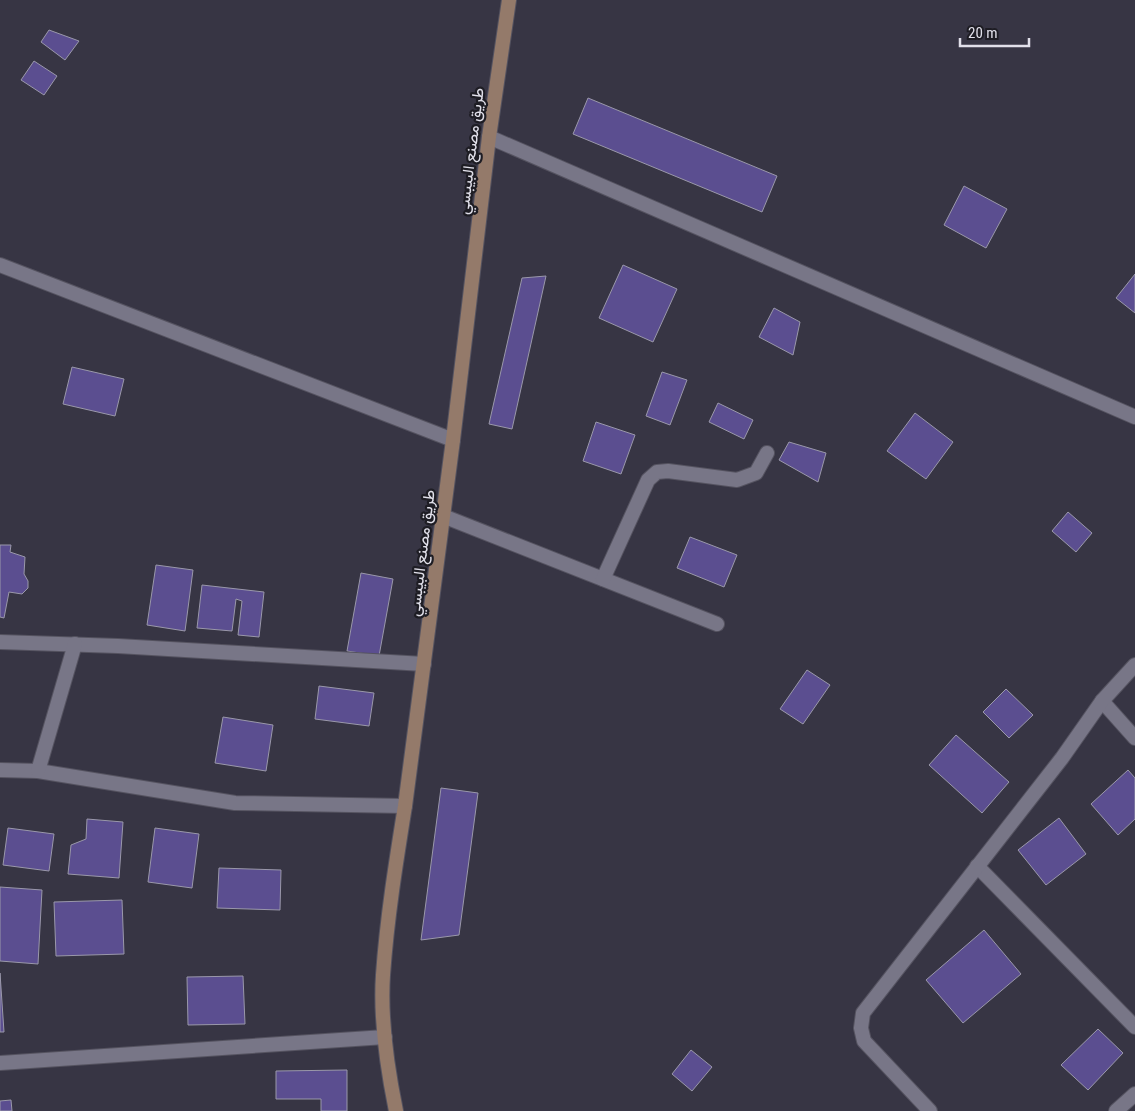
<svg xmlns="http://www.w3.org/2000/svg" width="1135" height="1111" viewBox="0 0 1135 1111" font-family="'Roboto Condensed',Vazirmatn,sans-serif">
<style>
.building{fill:#5b4e90;stroke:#9a98aa}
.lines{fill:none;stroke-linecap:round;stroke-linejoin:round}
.minor-casing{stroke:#555360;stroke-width:16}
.secondary-casing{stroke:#555360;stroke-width:16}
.minor{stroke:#787687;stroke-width:14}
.secondary{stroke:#947a6a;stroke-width:14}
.labels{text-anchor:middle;stroke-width:4.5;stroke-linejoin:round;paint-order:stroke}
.street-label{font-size:16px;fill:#e1e0ea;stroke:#1e1d24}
</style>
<rect width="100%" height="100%" fill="#373544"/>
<!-- building -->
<g class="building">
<path d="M49 30 79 41 65 60 41 42Z"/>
<path d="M34 61 57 76 44 95 21 80Z"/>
<path d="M588 98 777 176 762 212 573 134Z"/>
<path d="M964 186 1007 209 986 248 944 225Z"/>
<path d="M623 265 677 289 653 342 599 318Z"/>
<path d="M1135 274V313L1116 298Z"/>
<path d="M546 276 512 429 489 424 522 278Z"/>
<path d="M774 308 800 322 793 355 759 337Z"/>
<path d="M72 367 124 379 115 416 63 404Z"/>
<path d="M662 372 687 380 670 425 646 416Z"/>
<path d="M718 403 753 420 744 439 709 422Z"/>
<path d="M915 413 953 442 926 479 887 451Z"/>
<path d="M596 422 635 435 621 474 583 461Z"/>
<path d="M789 442 826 453 818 482 779 460Z"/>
<path d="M1068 512 1092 533 1076 552 1052 531Z"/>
<path d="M690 537 737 555 724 587 677 568Z"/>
<path d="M0 545H11L10 552 25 557 24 574 28 581V588L22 594 9 592 4 618 0 617Z"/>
<path d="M156 565 193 570 185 631 147 625Z"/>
<path d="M361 573 393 579 379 656 347 651Z"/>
<path d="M202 585 264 592 259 637 238 635 242 601 236 599 232 631 197 628Z"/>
<path d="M807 670 830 685 803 724 780 709Z"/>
<path d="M319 686 374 693 369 726 315 719Z"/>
<path d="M1006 689 1033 715 1009 738 983 712Z"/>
<path d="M223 717 273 725 266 771 215 763Z"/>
<path d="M956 735 1009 782 982 813 929 765Z"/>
<path d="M1128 770 1135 778V819L1118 835 1091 804Z"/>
<path d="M441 788 478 793 459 935 421 940Z"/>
<path d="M1059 818 1086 854 1046 885 1018 850Z"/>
<path d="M87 819 123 822 119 878 68 874 71 845 86 839Z"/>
<path d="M8 828 54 834 49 871 3 865Z"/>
<path d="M155 828 199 834 192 888 148 882Z"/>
<path d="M219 868 281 870 280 910 217 908Z"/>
<path d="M0 887 42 890 38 964 0 961Z"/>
<path d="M122 900 124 954 56 956 54 902Z"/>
<path d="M984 930 1021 974 963 1023 926 980Z"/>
<path d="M0 973 4 1032H0Z"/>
<path d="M243 976 245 1024 188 1025 187 977Z"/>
<path d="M1098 1029 1123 1053 1088 1090 1061 1065Z"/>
<path d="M691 1050 712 1067 692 1091 672 1074Z"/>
<path d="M347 1070V1111H321V1099H276V1071Z"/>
<path d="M11 1100 12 1111H0V1101Z"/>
</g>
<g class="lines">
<!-- minor casing -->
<g class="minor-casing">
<g id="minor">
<path d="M489 137 1135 417"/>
<path d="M0 265 453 440"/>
<path d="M443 516 717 624"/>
<path d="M603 579 648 480 657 472 668 471 737 480 756 473 767 453"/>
<path d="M0 642 118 646 424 664"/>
<path d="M1102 701 1135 738"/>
<path d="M0 770 38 771 235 803 405 806"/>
<path d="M38 771 75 644"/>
<path d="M977 866 1135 1027"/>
<path d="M0 1063 385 1037"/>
<path d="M930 1111 864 1041 861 1028 863 1013 1062 758 1102 701 1135 665"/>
<path d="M1116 1111 1135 1094"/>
</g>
</g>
<!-- secondary casing -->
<g class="secondary-casing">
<path id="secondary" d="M396 1111C387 1067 380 1020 383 975 387 918 396 862 405 806L453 440 489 137 509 0"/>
</g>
<!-- minor -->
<use href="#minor" class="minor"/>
<!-- secondary -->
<use href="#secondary" class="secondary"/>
</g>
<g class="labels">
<!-- street labels -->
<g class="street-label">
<text transform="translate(470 151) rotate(-83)" y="6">طريق مصنع البيبسي</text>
<text transform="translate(421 553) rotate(-83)" y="6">طريق مصنع البيبسي</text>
</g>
</g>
<!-- scale -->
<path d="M960 38v8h69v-8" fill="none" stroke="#e1e0ea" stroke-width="2.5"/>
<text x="968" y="38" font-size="15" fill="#e1e0ea" stroke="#1e1d24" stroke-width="4" paint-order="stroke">20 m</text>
</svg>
